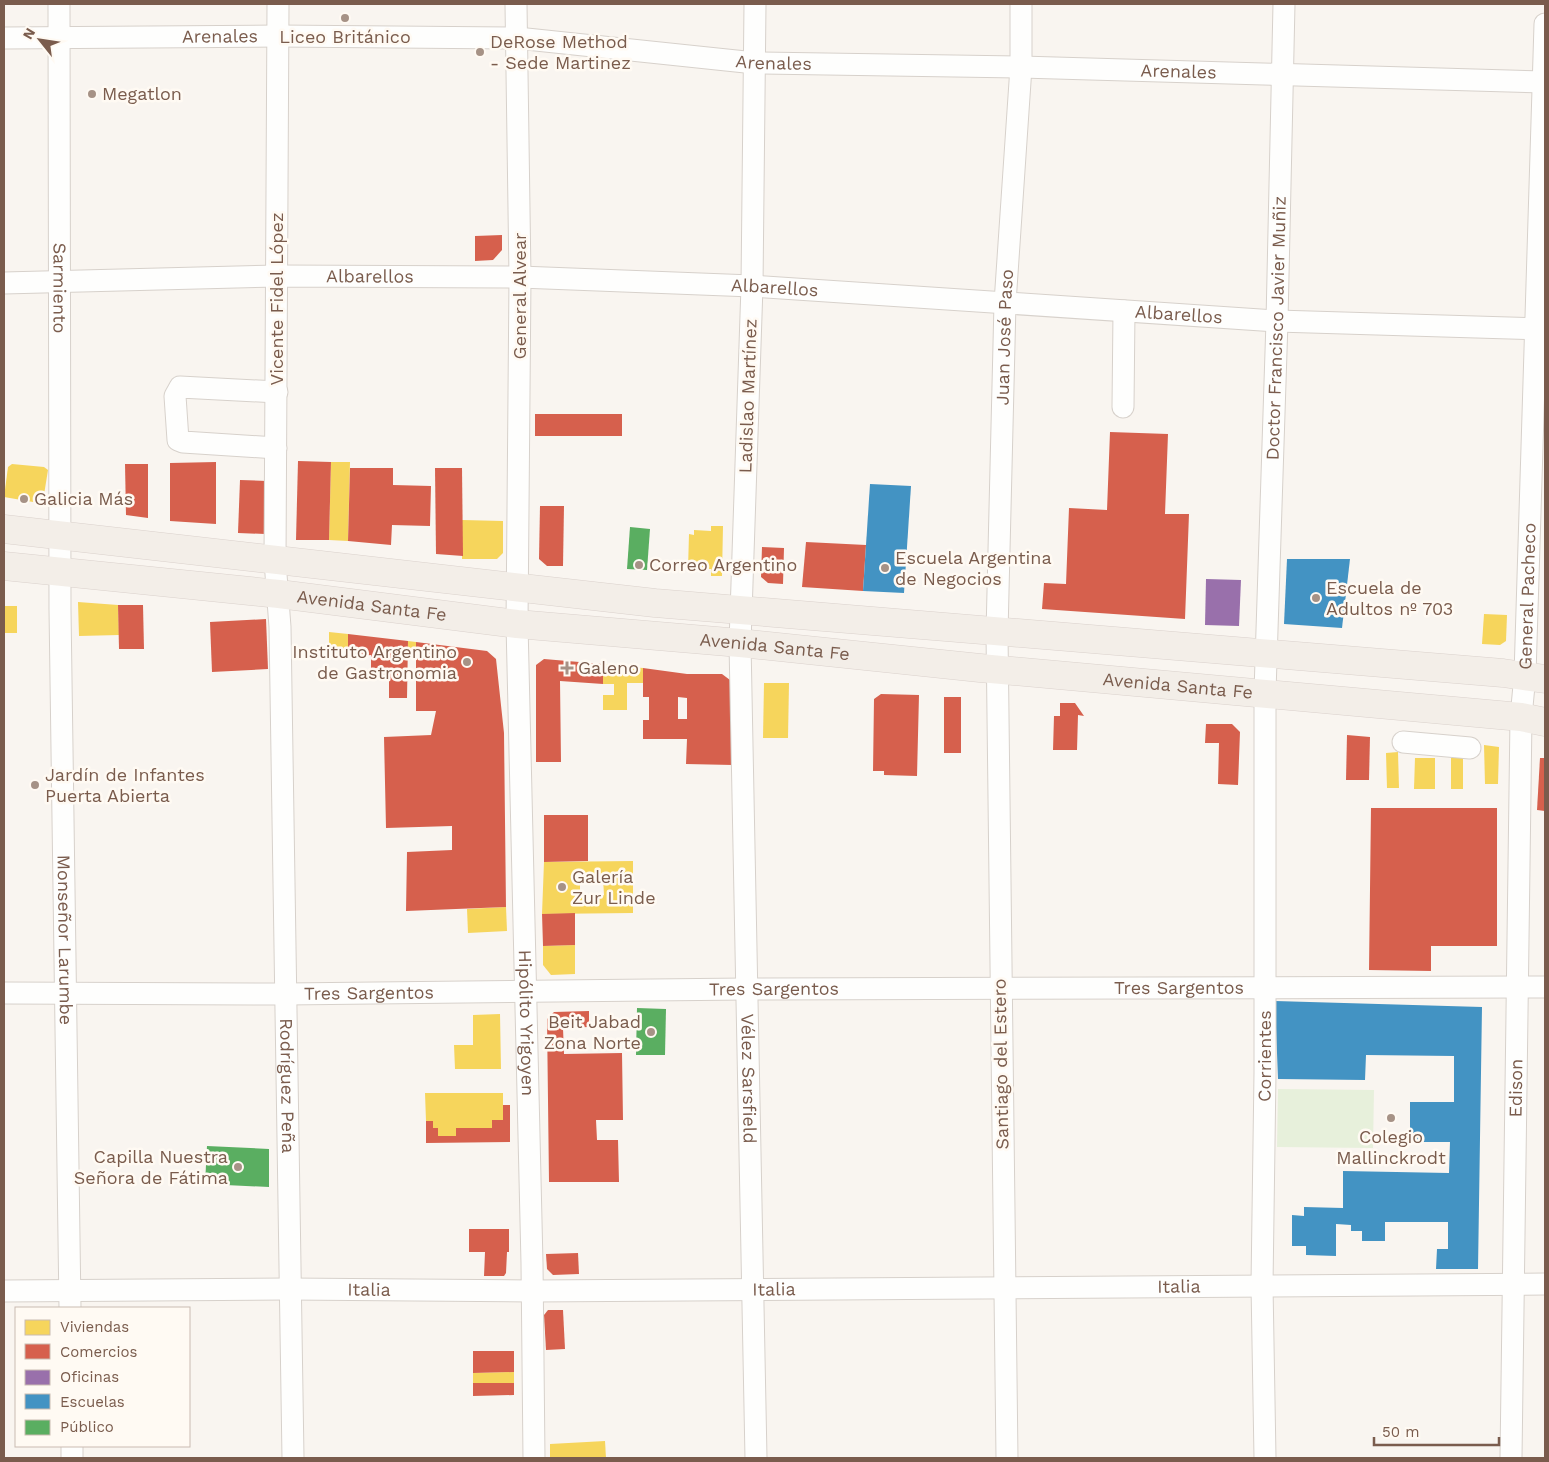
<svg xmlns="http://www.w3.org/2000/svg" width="1549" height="1462" viewBox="0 0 1549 1462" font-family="'Work Sans',sans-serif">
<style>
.green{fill:#e7f0db}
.homes{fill:#f6d55c;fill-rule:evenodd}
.shops{fill:#d6604d;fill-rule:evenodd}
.offices{fill:#9970ab}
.schools{fill:#4393c3}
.public{fill:#5aae61}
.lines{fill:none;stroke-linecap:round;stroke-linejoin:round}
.minor-casing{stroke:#d7d1cb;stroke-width:23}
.major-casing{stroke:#dad1cc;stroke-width:29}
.minor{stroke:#fefefd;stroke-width:21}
.major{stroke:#f3eee8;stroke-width:28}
.poi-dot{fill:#a69286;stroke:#fffaf3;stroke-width:2}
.labels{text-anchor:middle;stroke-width:5;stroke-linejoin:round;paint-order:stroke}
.street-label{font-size:18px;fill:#7a5c4d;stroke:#fffaf3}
.poi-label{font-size:18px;fill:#7a5c4d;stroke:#fffaf3;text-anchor:start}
</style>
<rect width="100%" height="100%" fill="#f9f5f0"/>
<!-- green -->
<path class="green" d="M1278 1089 1374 1090 1373 1148 1277 1147Z"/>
<!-- homes -->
<g class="homes">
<path d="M331 462H350L348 541 329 540Z"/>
<path d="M12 464 44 467 48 470 43 501 39 503 4 497 8 467Z"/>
<path d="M462 520 503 521V553L497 559H462Z"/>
<path d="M711 526H723L722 576H711V569H688L689 534 694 535V530L711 531Z"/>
<path d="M78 602 118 605 119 635 79 636Z"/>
<rect x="4" y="606" width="13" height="27"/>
<path d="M1484 614 1507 615 1506 641 1500 645 1482 644Z"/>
<path d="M329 632 348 634V657L329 658Z"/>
<path d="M408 641 416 642V657H408Z"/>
<path d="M603 664 643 668V683H627V710H603V695H614V684H603Z"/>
<path d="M764 683H789L788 738H763Z"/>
<path d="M1484 745 1499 747 1498 784H1485Z"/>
<path d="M1398 752 1399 788H1387L1386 753Z"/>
<path d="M1415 758H1435V789H1414Z"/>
<rect x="1451" y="758" width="12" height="31"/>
<path d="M633 861V913L542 914 544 862ZM603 878 604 895 580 896V879Z"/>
<path d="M506 907 507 931 468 933 467 909Z"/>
<path d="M575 945V974L551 975 543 965V946Z"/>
<path d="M500 1014 501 1069H455L454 1045H473V1015Z"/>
<path d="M425 1093H503V1120H492V1128H456V1136H438V1128H433V1121H426Z"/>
<path d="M514 1372V1383H473V1373Z"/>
<path d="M605 1441 606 1458H550V1444Z"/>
</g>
<!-- shops -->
<g class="shops">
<path d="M502 235V250L493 260 475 261V236Z"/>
<rect x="535" y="414" width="87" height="22"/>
<path d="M1110 432 1168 434 1165 514H1189L1185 619 1042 609 1044 583 1066 584 1069 508 1107 510Z"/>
<path d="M298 461 331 462 329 540H296Z"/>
<path d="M216 462V524L170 521V463Z"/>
<path d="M125 464H148V518L126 515Z"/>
<path d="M350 468H393V485L431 486 430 526 392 525 391 545 348 541Z"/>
<path d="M435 468H462L463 556 436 554Z"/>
<path d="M240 480 267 481 265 534 238 533Z"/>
<path d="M540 506H564L563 566H547L539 559Z"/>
<path d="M806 542 866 545 863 591 802 587Z"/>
<path d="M762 547 784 548 783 584 768 583 761 577Z"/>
<path d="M118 605H143L144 649H119Z"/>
<path d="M266 619 268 669 212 672 210 622Z"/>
<path d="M348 634 408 641 407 698H389V677L371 676V655L348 657Z"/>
<path d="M416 642 487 651 496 659 504 733 506 907 406 911 407 852 452 850V826L386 828 384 737 431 735 436 711H416Z"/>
<path d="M544 659 603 664V684L560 681 561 762H536V665Z"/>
<path d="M643 668 687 674H722L730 680 735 690 733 765 686 764 687 739H643V720H649V697H643ZM678 697 687 698V719H678Z"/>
<path d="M881 694 919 695 917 776 884 775V771H873L874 699Z"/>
<rect x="944" y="697" width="17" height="56"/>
<path d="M1060 703H1075L1084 716 1078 715 1077 750H1053L1054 716H1060Z"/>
<path d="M1206 724H1232L1240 732 1238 785 1218 784 1219 743H1205Z"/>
<path d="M1347 735 1370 737 1369 780H1346Z"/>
<path d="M1540 758H1545V811L1537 810Z"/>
<path d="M1371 808H1497V946H1431V971L1369 970Z"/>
<path d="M544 815H588V861L544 862Z"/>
<path d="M575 913V945L543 946 542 914Z"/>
<path d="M589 1011V1027L563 1028 564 1054 622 1053 623 1120H596L597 1140H618L619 1182H549L547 1019 554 1012Z"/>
<path d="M503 1105H510V1142L426 1143V1121H433V1128H438V1136H456V1128H492V1120H503Z"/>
<path d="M469 1229H509V1252H507L506 1273 504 1276H484L485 1252H469Z"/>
<path d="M578 1253 579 1274 553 1275 547 1269 546 1254Z"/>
<path d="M548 1310H563L565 1349 546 1350 544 1315Z"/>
<path d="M473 1351H514V1372L473 1373Z"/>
<path d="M473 1383H514V1395L473 1396Z"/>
</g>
<!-- offices -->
<path class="offices" d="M1206 579 1241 580 1239 626 1205 625Z"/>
<!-- schools -->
<g class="schools">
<path d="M870 484 911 486 904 593 863 591Z"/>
<path d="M1287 559H1350L1342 628 1284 624Z"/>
<path d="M1275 1001 1482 1007 1478 1269H1436L1437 1249H1448V1222H1385V1241H1362V1231H1351V1225L1336 1224V1256L1306 1255V1246H1292V1215L1304 1216V1207L1343 1208V1171L1449 1173 1450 1142H1410V1102H1454V1056L1366 1055 1365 1080 1278 1079Z"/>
</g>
<!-- public -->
<g class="public">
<path d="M630 527 650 529 647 570 627 569Z"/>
<path d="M637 1008 666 1009 665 1055H636Z"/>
<path d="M207 1146 269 1149V1187L205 1184Z"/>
</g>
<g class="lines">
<!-- minor casing -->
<g class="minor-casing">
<g id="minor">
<path id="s1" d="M59 4 60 609 70 1308"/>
<path id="s2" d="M278 4 275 561 280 627 293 1458"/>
<path id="s3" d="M516 4 520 277 517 624 532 1263 534 1458"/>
<path id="s4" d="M755 4 752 286 740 643 756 1458"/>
<path id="s5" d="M4 38 278 36 517 38 755 63 1021 67 1545 82"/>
<path id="s6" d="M4 283 278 276 520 277 752 286 1277 321 1545 329"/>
<path d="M1123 407 1124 311"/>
<path d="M276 448 183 442 178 440 175 396 180 387 277 392"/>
<path d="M1403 742 1470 748"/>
<path id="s7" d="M4 993 286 994 746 989 1545 987"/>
<path id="s8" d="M4 1291 288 1289 532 1291 1545 1284"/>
<path d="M72 1446V1458"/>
<path id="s9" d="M1007 1458 997 633 1005 303 1021 67V4"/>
<path id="s10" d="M1265 1458 1262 1285 1265 1073V692L1277 321 1284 4"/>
<path id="s11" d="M1511 1458 1521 717 1525 675 1545 24"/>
</g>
</g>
<!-- major casing -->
<g class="major-casing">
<g id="major">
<path d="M4 529 655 603 1503 673 1545 679"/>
<path id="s12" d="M4 566 279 594 517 624 740 643 980 668 1521 717 1545 722"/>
</g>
</g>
<!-- minor -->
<use href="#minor" class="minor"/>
<!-- major -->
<use href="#major" class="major"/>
</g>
<!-- markers -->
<g class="poi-dot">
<circle cx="345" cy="18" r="5"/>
<circle cx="480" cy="52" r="5"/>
<circle cx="92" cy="94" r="5"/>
<circle cx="24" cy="499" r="5"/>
<circle cx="639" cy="565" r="5"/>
<circle cx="885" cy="568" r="5"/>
<circle cx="1316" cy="598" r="5"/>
<circle cx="467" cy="662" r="5"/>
<path d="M564.5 660.5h5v5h5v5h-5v5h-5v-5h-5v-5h5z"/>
<circle cx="35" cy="785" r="5"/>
<circle cx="562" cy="887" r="5"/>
<circle cx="651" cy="1032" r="5"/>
<circle cx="1391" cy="1118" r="5"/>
<circle cx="238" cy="1167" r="5"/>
</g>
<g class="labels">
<!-- street labels -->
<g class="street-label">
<text dy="6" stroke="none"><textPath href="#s5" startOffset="216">Arenales</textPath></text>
<text dy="6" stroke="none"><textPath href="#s5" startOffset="771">Arenales</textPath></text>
<text dy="6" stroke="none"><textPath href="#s5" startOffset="1176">Arenales</textPath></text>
<text dy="6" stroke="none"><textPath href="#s6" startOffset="366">Albarellos</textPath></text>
<text dy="6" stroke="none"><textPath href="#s1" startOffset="284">Sarmiento</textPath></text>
<text dy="6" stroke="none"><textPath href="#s6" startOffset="771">Albarellos</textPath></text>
<text transform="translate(520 296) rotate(-90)" y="6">General Alvear</text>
<text transform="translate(277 299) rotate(-90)" y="6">Vicente Fidel López</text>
<text dy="6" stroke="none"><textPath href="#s6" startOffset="1176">Albarellos</textPath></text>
<text dy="6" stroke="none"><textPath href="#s10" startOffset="1130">Doctor Francisco Javier Muñiz</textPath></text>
<text dy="6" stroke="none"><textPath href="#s9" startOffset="1121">Juan José Paso</textPath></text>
<text transform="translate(748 396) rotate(-88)" y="6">Ladislao Martínez</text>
<text dy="6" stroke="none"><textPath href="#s11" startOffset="862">General Pacheco</textPath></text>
<text dy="6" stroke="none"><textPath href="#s12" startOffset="370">Avenida Santa Fe</textPath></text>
<text dy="6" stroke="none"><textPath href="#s12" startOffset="775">Avenida Santa Fe</textPath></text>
<text dy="6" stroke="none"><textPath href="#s12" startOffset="1180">Avenida Santa Fe</textPath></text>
<text dy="6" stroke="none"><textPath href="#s1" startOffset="936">Monseñor Larumbe</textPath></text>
<text dy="6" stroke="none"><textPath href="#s7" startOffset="770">Tres Sargentos</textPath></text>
<text dy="6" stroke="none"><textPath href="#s7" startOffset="1175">Tres Sargentos</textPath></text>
<text dy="6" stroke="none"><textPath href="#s7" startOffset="365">Tres Sargentos</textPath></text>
<text dy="6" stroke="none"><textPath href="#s3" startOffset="1019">Hipólito Yrigoyen</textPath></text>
<text dy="6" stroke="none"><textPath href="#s10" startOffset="402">Corrientes</textPath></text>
<text transform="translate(1001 1064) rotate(-91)" y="6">Santiago del Estero</text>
<text dy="6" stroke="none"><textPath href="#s4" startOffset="1075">Vélez Sarsfield</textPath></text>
<text dy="6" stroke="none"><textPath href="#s2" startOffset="1082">Rodríguez Peña</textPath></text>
<text dy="6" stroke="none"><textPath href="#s11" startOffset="370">Edison</textPath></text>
<text dy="6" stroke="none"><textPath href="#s8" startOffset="1175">Italia</textPath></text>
<text dy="6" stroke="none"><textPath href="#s8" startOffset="770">Italia</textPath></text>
<text dy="6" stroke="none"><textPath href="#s8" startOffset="365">Italia</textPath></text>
</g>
<!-- poi labels -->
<g class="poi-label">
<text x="345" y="43" text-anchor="middle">Liceo Británico</text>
<text x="490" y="48">DeRose Method<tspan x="490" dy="21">- Sede Martinez</tspan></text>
<text x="102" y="100">Megatlon</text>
<text x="34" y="505">Galicia Más</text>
<text x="895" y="564">Escuela Argentina<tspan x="895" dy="21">de Negocios</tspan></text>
<text x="649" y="571">Correo Argentino</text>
<text x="1326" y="594">Escuela de<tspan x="1326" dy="21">Adultos nº 703</tspan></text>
<text x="457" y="658" text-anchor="end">Instituto Argentino<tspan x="457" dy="21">de Gastronomia</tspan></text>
<text x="578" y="674">Galeno</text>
<text x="45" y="781">Jardín de Infantes<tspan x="45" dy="21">Puerta Abierta</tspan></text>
<text x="572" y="883">Galería<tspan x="572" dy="21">Zur Linde</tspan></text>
<text x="641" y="1028" text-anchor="end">Beit Jabad<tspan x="641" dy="21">Zona Norte</tspan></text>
<text x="1391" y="1143" text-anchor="middle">Colegio<tspan x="1391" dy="21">Mallinckrodt</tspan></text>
<text x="228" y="1163" text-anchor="end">Capilla Nuestra<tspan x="228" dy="21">Señora de Fátima</tspan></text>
</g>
</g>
<!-- border -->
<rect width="1549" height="1462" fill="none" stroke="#7a5c4d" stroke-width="10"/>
<!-- legend -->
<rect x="15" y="1307" width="175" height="140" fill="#fffaf3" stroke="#cabbb1"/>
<rect x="25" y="1320" width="25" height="15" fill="#f6d55c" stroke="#cabbb1"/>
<text x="60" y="1332" font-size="15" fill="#7a5c4d">Viviendas</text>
<rect x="25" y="1344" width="25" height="15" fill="#d6604d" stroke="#cabbb1"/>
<text x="60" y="1357" font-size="15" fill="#7a5c4d">Comercios</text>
<rect x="25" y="1370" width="25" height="15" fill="#9970ab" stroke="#cabbb1"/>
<text x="60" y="1382" font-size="15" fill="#7a5c4d">Oficinas</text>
<rect x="25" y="1394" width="25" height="15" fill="#4393c3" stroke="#cabbb1"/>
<text x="60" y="1407" font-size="15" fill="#7a5c4d">Escuelas</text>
<rect x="25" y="1420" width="25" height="15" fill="#5aae61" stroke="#cabbb1"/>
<text x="60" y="1432" font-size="15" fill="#7a5c4d">Público</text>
<!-- north arrow -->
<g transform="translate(40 40) rotate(300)" stroke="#fffaf3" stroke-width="4" paint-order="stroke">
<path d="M0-4L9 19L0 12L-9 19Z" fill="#7a5c4d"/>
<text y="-8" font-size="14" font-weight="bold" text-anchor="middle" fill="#7a5c4d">N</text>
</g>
<!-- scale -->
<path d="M1374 1437v8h125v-8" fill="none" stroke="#7a5c4d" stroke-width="2.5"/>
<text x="1382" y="1437" font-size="15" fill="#7a5c4d" stroke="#fffaf3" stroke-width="4" paint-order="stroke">50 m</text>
</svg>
